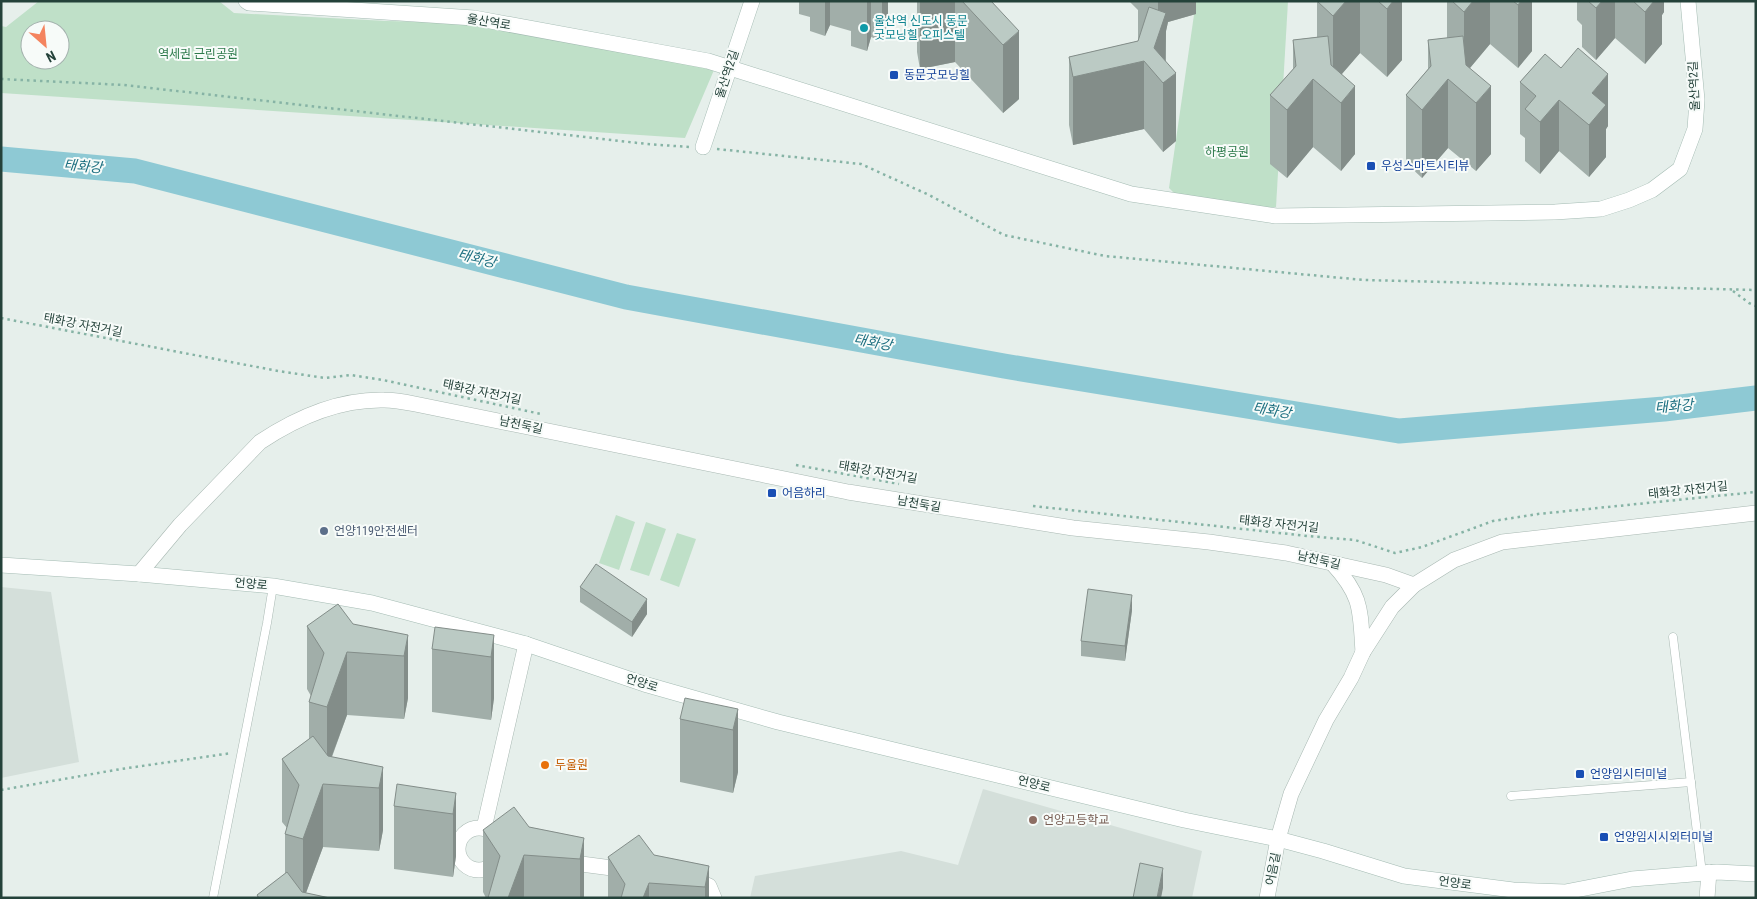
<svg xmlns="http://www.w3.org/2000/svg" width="1757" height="899" viewBox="0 0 1757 899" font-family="'Roboto Condensed','Noto Sans KR',sans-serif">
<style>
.built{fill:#d4dfda}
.green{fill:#bfe0c8;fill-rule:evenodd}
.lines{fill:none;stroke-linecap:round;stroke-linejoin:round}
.river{stroke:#8ec9d4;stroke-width:25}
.lane-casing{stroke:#a8b8b2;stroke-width:9}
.street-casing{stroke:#a8b8b2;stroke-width:16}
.secondary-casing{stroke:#a4bbb3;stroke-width:16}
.path{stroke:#86b3a5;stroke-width:2.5;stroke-dasharray:2.5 4;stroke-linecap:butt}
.lane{stroke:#fff;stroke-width:8}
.street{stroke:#fff;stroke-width:15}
.secondary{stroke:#fff;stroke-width:15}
.wall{fill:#a1aea9}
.shaded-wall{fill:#838d89}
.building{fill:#bbcac4;stroke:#838d89}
.culture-dot{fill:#0f9aa8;stroke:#f7fbf9;stroke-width:2}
.transit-dot{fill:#1a4fb4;stroke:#f7fbf9;stroke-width:2}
.service-dot{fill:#5c6f8a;stroke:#f7fbf9;stroke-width:2}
.food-dot{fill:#e8710a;stroke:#f7fbf9;stroke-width:2}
.education-dot{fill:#8d6e63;stroke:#f7fbf9;stroke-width:2}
.labels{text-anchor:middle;stroke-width:4;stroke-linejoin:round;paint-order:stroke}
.culture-label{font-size:12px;fill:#0d838f;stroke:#f7fbf9;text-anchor:start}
.street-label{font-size:12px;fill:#24423a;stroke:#f7fbf9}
.park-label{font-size:12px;fill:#2d7a4b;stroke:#f7fbf9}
.transit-label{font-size:12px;fill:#164399;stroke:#f7fbf9;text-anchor:start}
.service-label{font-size:12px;fill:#4e5e75;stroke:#f7fbf9;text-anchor:start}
.food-label{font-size:12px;fill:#c56008;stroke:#f7fbf9;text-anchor:start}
.education-label{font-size:12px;fill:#785e54;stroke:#f7fbf9;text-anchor:start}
.water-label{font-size:14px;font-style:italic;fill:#1c6f80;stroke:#f7fbf9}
</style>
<rect width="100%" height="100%" fill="#e6efeb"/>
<!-- built -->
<g class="built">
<path d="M1 587 51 592 79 762 1 778Z"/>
<path d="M983 789 1202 851 1192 898H750L755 876 901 851 958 865Z"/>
</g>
<!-- green -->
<g class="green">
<path d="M39 1H219L234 13 387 21 473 23 714 70 685 138 1 93V26L6 27ZM30 30H60V60H30Z"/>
<path d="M1196 1H1288L1276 207 1233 209 1183 202 1169 188Z"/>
<path d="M616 515 635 522 619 570 599 563Z"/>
<path d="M646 522 666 529 649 576 630 570Z"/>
<path d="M677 533 696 539 679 587 660 580Z"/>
</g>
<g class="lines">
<!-- river -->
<path class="river" d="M1 159 135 171 626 297 1004 366 1399 431 1664 409 1756 398"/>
<!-- lane casing -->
<g class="lane-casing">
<g id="lane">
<path d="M1673 637 1702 873"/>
<path d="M1511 796 1691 782"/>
<path d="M213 898 267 623 273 586"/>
</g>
</g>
<!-- street casing -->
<g class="street-casing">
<g id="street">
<path d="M1333 564C1363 597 1360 611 1363 652"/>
<path d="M139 574 180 525 260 442C296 418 340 399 384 400 394 400 405 402 415 404L848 492 1073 528 1209 542 1286 553 1386 575 1414 585 1454 560 1502 542 1756 513"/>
<circle cx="479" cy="849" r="21"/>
<path d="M484 828 526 644"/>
<path d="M566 862 627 870"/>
<path d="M692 879 709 886 714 898"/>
<path d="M1267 898 1278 839 1291 794 1326 720 1351 678 1363 652 1392 607 1414 585"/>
<path d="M1707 898 1709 872"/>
</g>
</g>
<!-- secondary casing -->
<g class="secondary-casing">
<g id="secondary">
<path d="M246 1 249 3 474 18 708 61 1131 194 1276 216 1555 212 1601 209 1629 200 1652 190 1680 169 1695 129 1697 100 1688 1"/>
<path d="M703 147 752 1"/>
<path d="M1 565 139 574 273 586 372 603 526 644 644 684 778 722 1184 820 1278 839 1323 851 1404 876 1513 890 1565 892 1632 879 1717 872 1756 874"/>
</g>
</g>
<!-- path -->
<g class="path">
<path d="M1 79 124 85 647 144 689 147"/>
<path d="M717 149 861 164 929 195 1004 235 1105 256 1364 280 1756 290"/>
<path d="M1733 291 1749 303 1756 306"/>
<path d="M1 318 278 371 325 378 351 375 383 380 541 414"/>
<path d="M796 465 899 484"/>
<path d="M1033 506 1307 536 1355 540 1395 553 1422 547 1493 521 1538 514 1756 492"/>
<path d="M1 790 121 769 232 753"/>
</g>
<!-- lane -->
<use href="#lane" class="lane"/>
<!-- street -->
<use href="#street" class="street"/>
<!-- secondary -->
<use href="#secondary" class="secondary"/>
</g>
<!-- wall -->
<g class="wall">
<path d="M799 1H888V26L882 41 871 37 867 51 851 46V31L830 25 825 36 810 31V17L799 14Z"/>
<path d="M917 1H993V3L1019 99 1003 113 955 62 920 69 917 52Z"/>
<path d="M1129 1H1196V14L1168 22 1166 31V62L1176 141 1163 152 1144 129 1073 145 1069 125V57L1138 41V10Z"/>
<path d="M1317 1H1402V60L1387 77 1360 53 1342 74 1355 154 1341 171 1313 147 1287 178 1270 164V95L1293 69V40L1317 37Z"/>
<path d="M1447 1H1532V51L1518 68 1490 44 1470 68 1491 154 1476 171 1448 148 1422 178 1406 163V95L1428 69V40L1447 38Z"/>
<path d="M1577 1H1664V12L1662 15V44L1645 64 1615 38 1596 60 1582 47V25L1577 20Z"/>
<path d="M1545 54 1608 126 1606 129V157L1589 177 1559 151 1540 174 1525 161V138L1520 134V82Z"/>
<path d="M580 587 647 614 632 637 580 602Z"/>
<path d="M1132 610 1125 661 1081 656V641Z"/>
<path d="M307 626 408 635V698L404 719 347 715 332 757 383 767V830L379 851 323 847 306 893 330 898H257V895L285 874V834L287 828 282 822V759L309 739V702L311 696 307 689Z"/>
<path d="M494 635V698L491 720 432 712V649Z"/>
<path d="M738 709V772L733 793 680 782V719Z"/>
<path d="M456 793V856L453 877 394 869V806Z"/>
<path d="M529 827 584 838V898H486L483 892V830Z"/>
<path d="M654 855 709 866V898H608V857Z"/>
</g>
<!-- shaded-wall -->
<g class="shaded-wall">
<path d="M825 1H830V25L825 36Z"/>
<path d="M867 1H871V37L867 51Z"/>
<path d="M882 1H888V26L882 41Z"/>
<path d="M920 1H955V62L920 69Z"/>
<path d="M1158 1H1196V14L1168 22 1166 31 1165 81 1176 73V141L1163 152V83L1154 48 1158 34Z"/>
<path d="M1346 1H1360V53L1333 84V16Z"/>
<path d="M1393 1H1402V60L1387 77V9Z"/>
<path d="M1473 1H1490V44L1464 75V12Z"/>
<path d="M1521 1H1532V51L1518 68V5Z"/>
<path d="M1602 1H1615V38L1596 60V8Z"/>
<path d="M1648 1H1664V12L1662 15V44L1645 64V12Z"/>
<path d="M1019 31V99L1003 113V45Z"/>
<path d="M1144 61V129L1073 145V77Z"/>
<path d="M1608 74V126L1606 129V157L1589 177V125L1592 93Z"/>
<path d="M1313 79V147L1287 178V110Z"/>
<path d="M1448 79V148L1422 178V110Z"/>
<path d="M1355 86V154L1341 171V103Z"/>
<path d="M1491 86V154L1476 171V103Z"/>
<path d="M1559 100V151L1540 174V122Z"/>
<path d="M1132 595V610L1125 661V646Z"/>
<path d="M647 599V614L632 637V622Z"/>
<path d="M408 635V698L404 719V656Z"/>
<path d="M494 635V698L491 720V657Z"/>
<path d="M347 652V715L327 769V707Z"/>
<path d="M738 709V772L733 793V730Z"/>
<path d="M383 767V830L379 851V788Z"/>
<path d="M323 784V847L304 898H303V839Z"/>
<path d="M456 793V856L453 877V814Z"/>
<path d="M584 838V898H580V859Z"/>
<path d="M524 855V898H508Z"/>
<path d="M709 866V898H705V887Z"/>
<path d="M1163 868V888L1161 898H1157Z"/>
<path d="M649 883V898H643Z"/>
</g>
<!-- building -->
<g class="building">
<path d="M962 1H991L1019 31 1003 45Z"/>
<path d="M1317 1H1346L1333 16Z"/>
<path d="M1378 1H1393L1387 9Z"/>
<path d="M1452 1H1473L1464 12Z"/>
<path d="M1513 1H1521L1518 5Z"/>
<path d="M1588 1H1602L1596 8Z"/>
<path d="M1633 1H1654L1645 12Z"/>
<path d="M1149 7 1166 13 1154 48 1176 73 1163 83 1144 61 1073 77 1069 57 1138 41Z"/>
<path d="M1328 36 1331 65 1355 86 1341 103 1313 79 1287 110 1270 95 1296 66 1293 40Z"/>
<path d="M1463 36 1466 65 1491 86 1476 103 1448 79 1422 110 1406 95 1431 66 1428 40Z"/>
<path d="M1578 48 1608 74 1592 93 1606 105 1589 125 1559 100 1540 122 1525 109 1536 96 1520 82 1545 54 1561 68Z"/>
<path d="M596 564 647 599 632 622 580 587Z"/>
<path d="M1088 589 1132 595 1125 646 1081 641Z"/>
<path d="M338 604 353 624 408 635 404 656 347 652 327 707 309 702 324 653 307 626Z"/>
<path d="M435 627 494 635 491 657 432 649Z"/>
<path d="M685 698 738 709 733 730 680 719Z"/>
<path d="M313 736 328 756 383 767 379 788 323 784 303 839 285 834 299 785 282 759Z"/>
<path d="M397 784 456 793 453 814 394 806Z"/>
<path d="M514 807 529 827 584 838 580 859 524 855 508 898H488L500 856 483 830Z"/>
<path d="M639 835 654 855 709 866 705 887 649 883 643 898H621L625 884 608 857Z"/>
<path d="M1140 863 1163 868 1157 898H1133Z"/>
<path d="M287 872 302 892 330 898H259L257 895Z"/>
</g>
<!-- markers -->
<circle class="culture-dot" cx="864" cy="28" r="5"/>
<g class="transit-dot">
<rect x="889" y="70" width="10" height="10" rx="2.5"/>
<rect x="1366" y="161" width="10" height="10" rx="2.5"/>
<rect x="767" y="488" width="10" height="10" rx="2.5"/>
<rect x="1575" y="769" width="10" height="10" rx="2.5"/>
<rect x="1599" y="832" width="10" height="10" rx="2.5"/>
</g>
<circle class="service-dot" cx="324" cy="531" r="5"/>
<circle class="food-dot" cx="545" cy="765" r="5"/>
<circle class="education-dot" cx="1033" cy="820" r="5"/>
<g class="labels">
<!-- culture labels -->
<g class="culture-label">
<text x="874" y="25">울산역 신도시 동문<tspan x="874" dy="14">굿모닝힐 오피스텔</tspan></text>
</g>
<!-- street labels -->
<g class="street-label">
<text transform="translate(489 22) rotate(9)" y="4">울산역로</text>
<text transform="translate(727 74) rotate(-72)" y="4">울산역2길</text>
<text transform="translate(1694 86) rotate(-93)" y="4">울산역2길</text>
<text transform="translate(83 325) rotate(11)" y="4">태화강 자전거길</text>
<text transform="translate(482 392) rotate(12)" y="4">태화강 자전거길</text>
<text transform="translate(521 425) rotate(12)" y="4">남천둑길</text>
<text transform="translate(878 472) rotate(10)" y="4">태화강 자전거길</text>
<text transform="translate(1688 490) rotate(-6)" y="4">태화강 자전거길</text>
<text transform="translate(919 504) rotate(10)" y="4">남천둑길</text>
<text transform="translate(1279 524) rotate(6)" y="4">태화강 자전거길</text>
<text transform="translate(1319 560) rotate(13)" y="4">남천둑길</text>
<text transform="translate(251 584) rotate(5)" y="4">언양로</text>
<text transform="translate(642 683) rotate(18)" y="4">언양로</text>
<text transform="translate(1034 784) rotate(14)" y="4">언양로</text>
<text transform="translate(1273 869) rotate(-79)" y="4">어음길</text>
<text transform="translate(1455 883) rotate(8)" y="4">언양로</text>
</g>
<!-- park labels -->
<g class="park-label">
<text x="198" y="58">역세권 근린공원</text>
<text x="1227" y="156">하평공원</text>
</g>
<!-- transit labels -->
<g class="transit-label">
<text x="904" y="79">동문굿모닝힐</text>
<text x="1381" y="170">우성스마트시티뷰</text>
<text x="782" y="497">어음하리</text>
<text x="1590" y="778">언양임시터미널</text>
<text x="1614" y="841">언양임시시외터미널</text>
</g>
<!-- service labels -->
<g class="service-label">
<text x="334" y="535">언양119안전센터</text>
</g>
<!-- food labels -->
<g class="food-label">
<text x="555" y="769">두울원</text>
</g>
<!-- education labels -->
<g class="education-label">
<text x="1043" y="824">언양고등학교</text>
</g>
<!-- water labels -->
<g class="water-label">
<text transform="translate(83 166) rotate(5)" y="5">태화강</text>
<text transform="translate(477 258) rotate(14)" y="5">태화강</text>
<text transform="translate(873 342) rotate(10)" y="5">태화강</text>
<text transform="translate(1674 406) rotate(-5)" y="5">태화강</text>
<text transform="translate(1272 410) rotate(9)" y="5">태화강</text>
</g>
</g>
<!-- border -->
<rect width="1757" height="899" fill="none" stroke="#24423a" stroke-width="5"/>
<!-- north arrow -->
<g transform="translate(45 45) rotate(153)"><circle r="24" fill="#f7fbf9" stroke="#a3b1ad"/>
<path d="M0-4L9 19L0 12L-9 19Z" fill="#f4845f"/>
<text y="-8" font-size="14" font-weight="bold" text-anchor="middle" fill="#24423a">N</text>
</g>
</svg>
